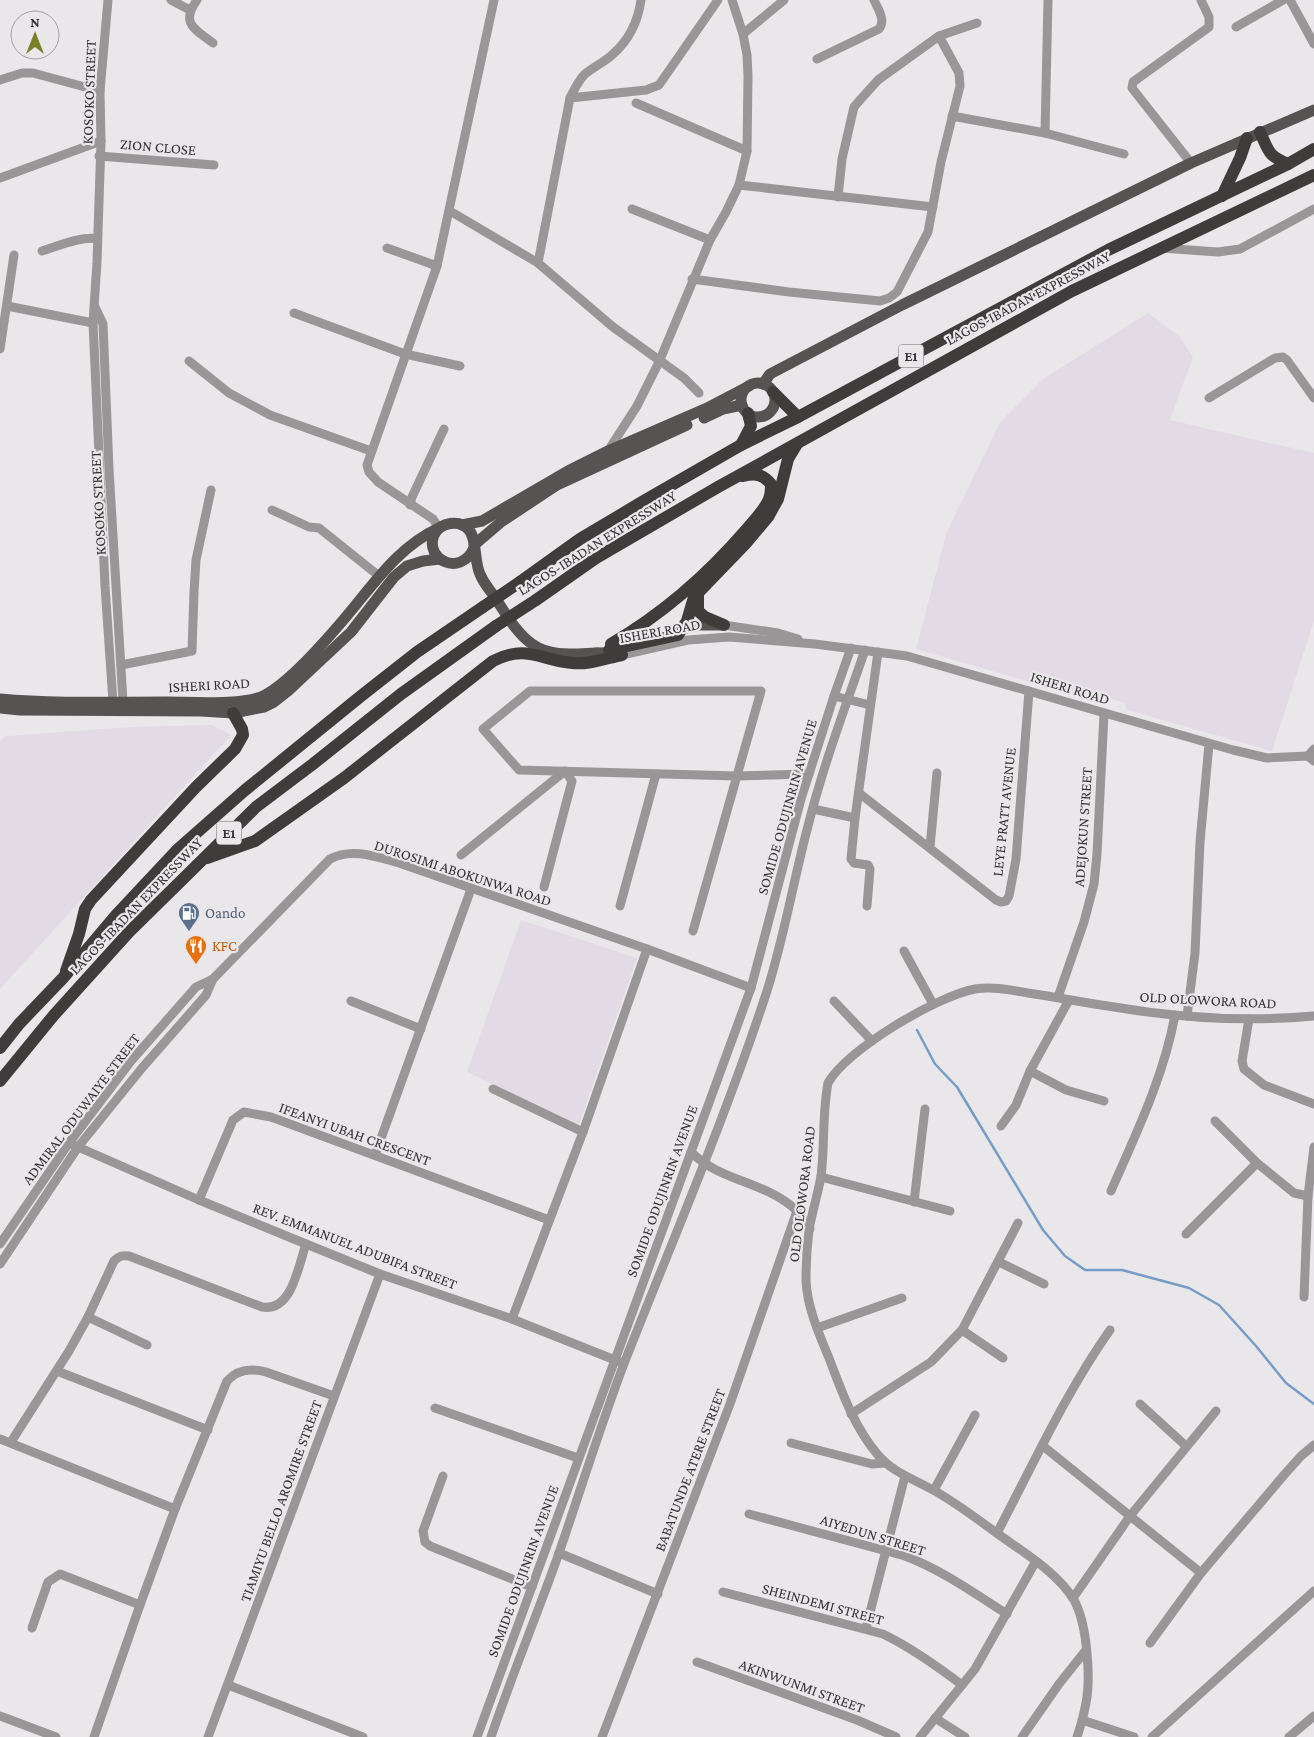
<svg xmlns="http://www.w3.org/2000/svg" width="1314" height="1737" viewBox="0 0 1314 1737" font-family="'Crimson Pro',serif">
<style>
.built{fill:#e2dbe6}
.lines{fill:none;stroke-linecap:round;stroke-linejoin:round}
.stream{stroke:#779cc5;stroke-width:2.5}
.minor{stroke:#989696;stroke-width:9}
.major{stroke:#575353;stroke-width:11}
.highway{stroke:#403c3c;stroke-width:12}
.highway-bridge{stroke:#403c3c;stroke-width:12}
.labels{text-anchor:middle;stroke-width:4.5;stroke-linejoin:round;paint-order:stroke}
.shield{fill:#eae7eb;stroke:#6b6a6c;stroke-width:1}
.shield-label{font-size:14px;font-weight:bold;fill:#353435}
.street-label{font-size:15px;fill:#353435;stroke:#eae7eb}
.service-label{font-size:15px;fill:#4e5e75;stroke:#eae7eb;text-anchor:start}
.food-label{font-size:15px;fill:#c56008;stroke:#eae7eb;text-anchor:start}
</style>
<rect width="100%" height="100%" fill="#eae7eb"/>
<!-- built -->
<g class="built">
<path d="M1148 313 1180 337 1193 357 1170 420 1314 453V621L1272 751 1127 710 1124 703 1106 697 1100 702 916 649 947 531 1001 421 1043 379Z"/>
<path d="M212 725 231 735 0 989V741L5 736 129 727Z"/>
<path d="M521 920 637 958 578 1127 467 1072Z"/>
</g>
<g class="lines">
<!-- stream -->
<path class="stream" d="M917 1030 935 1064 957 1087 1043 1230 1065 1256 1085 1270H1122L1189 1288 1219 1305 1256 1346 1286 1383 1314 1404"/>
<!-- minor -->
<g class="minor">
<path d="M108 0 100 91 101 141 97 262 93 323 105 586 113 702"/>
<path d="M171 0 190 10"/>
<path d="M197 0C180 24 195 29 213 43"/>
<path d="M1290 0 1314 44"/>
<path d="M1236 27 1283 0"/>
<path d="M743 34 784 0"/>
<path d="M817 59 879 29C886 20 878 9 874 0"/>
<path d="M0 80 22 73H33L100 91"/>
<path d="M570 98 646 90 659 85 718 0"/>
<path d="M636 103 747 151"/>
<path d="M952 116 1045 133 1124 154"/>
<path d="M1045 133 1048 0"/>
<path d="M99 156 214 165"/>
<path d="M1191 163 1132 88 1133 82 1209 27V17L1201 0"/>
<path d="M0 178 101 141"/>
<path d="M739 185 933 207"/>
<path d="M838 197 842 159 854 107 860 100 878 80 939 36 977 23"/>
<path d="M632 209 710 240"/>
<path d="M450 211 538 263 613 327 684 378 699 393"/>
<path d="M387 248 437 266"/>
<path d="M1161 248 1218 252 1240 249 1314 209"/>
<path d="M42 251C55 247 84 235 97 239"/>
<path d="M538 263 570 98C574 90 578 81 585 74 593 67 605 62 613 54 629 40 638 21 641 0"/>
<path d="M692 279 789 292 880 301 889 298 897 292 928 232 941 162 960 86 959 73 939 36"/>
<path d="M7 306 93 323"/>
<path d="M95 307 103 324 109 469 123 702"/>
<path d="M294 313 405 354 460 366"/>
<path d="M0 349 14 255"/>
<path d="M189 361 229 393 270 415 371 451"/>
<path d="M1209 398 1275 358 1283 357 1287 360 1314 398"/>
<path d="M608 451 637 406 659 362 710 240 726 212 739 185 747 151 748 76 747 55 743 34 732 0"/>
<path d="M410 505 412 497 444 429"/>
<path d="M272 510 309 527 319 528 379 576"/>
<path d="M439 528 433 519 378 482 369 472 367 465 437 266 494 0"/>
<path d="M724 625 778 633 798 639"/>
<path d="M622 655 688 640 729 637 815 644 907 656 1233 750 1267 758 1308 756 1314 761"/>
<path d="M121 665 192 651 194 592 196 560 211 490"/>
<path d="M834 696 870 705"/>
<path d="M1314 758 1308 756 1314 749"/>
<path d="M859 793 996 900 1001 902 1006 901 1009 896 1016 859 1029 691"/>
<path d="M813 809 855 818"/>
<path d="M930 847 937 773"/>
<path d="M461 855 565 771 572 781 544 887"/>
<path d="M620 906 656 774"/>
<path d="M867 906 870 869 868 865 854 863 851 859 855 818 878 652"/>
<path d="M693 931 761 691H530L483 729 519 770 737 776 809 774"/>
<path d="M904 951 933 1004"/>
<path d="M1058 997 1084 922 1094 884 1097 854 1104 714"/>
<path d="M351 1001 421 1029"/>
<path d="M834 1001 872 1041"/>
<path d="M1187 1016 1195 953 1200 842 1209 744"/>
<path d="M1249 1019 1242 1061 1244 1069 1264 1085 1314 1104"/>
<path d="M1030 1071 1066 1090 1104 1101"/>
<path d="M493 1089 583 1132"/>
<path d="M1215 1121 1257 1163 1294 1193 1308 1196"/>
<path d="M1001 1126 1016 1105 1030 1071 1069 1000"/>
<path d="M69 1143 199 1200 306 1244 380 1274 512 1319 620 1362"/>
<path d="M691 1152C719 1181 767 1182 796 1210 801 1215 805 1223 810 1229"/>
<path d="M375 1155 471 889"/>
<path d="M821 1177 950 1211"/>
<path d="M1111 1191C1136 1134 1164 1076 1175 1015"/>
<path d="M199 1200 233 1120 244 1112 271 1117 549 1220"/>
<path d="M914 1202 925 1109"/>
<path d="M1186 1234 1257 1163"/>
<path d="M0 1244 69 1143 131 1061 196 987 213 979"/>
<path d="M999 1262 1044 1284"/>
<path d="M0 1264 78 1147 142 1068 206 995 213 979 330 859C352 847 377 857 399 863L647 949 751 988"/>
<path d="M1304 1297 1308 1196 1314 1147"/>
<path d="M88 1317 147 1345"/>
<path d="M512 1319 583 1132 647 949"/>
<path d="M817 1328 902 1298"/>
<path d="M962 1330 1003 1358"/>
<path d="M57 1371 208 1430"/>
<path d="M1140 1404 1186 1446"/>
<path d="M435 1408 578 1458"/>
<path d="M851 1414 931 1362 962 1330 1018 1223"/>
<path d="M0 1439 175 1509"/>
<path d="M11 1442 69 1351 88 1317 114 1261C119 1256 122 1255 129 1256L262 1307C292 1312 298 1267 306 1244"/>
<path d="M791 1443 872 1464 885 1463"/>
<path d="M1043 1446 1201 1573"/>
<path d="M443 1476 423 1531 425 1542 430 1546 532 1587"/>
<path d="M934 1490 975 1415"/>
<path d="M749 1514 905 1556C942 1570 974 1593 1007 1614"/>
<path d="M997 1533C1033 1465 1065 1394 1110 1330"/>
<path d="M559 1553 658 1594"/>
<path d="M723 1592 883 1634C912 1648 937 1666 962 1685"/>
<path d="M1073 1598 1130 1516 1216 1411"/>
<path d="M32 1628 48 1582 60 1574 140 1605"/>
<path d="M866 1628 905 1476"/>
<path d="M1150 1643 1201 1573 1284 1475 1301 1456 1314 1445"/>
<path d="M697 1662 857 1720 896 1737"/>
<path d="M228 1685 363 1737"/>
<path d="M0 1716 56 1737"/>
<path d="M935 1718 965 1737"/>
<path d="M1082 1720 1134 1737"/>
<path d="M94 1737 140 1605 175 1509 227 1381C238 1369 251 1368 266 1372L334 1396"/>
<path d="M208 1737 380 1274"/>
<path d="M477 1737 751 988 801 799 834 696 851 648"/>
<path d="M491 1737C512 1675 537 1615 559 1553 581 1489 601 1424 625 1361 673 1239 725 1119 766 994 784 939 793 882 808 826 823 766 845 708 865 650"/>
<path d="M602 1737 730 1404 797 1211"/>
<path d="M920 1737 975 1669 1036 1561"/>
<path d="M1022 1737 1059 1684 1086 1650"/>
<path d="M1077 1737C1081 1726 1084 1715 1086 1703 1091 1677 1087 1623 1074 1600 1058 1573 1023 1552 998 1534 979 1520 960 1506 940 1494 919 1481 894 1474 878 1455 854 1427 842 1392 829 1358 819 1334 807 1307 806 1280 806 1264 807 1246 809 1230 812 1212 818 1194 821 1176 825 1146 822 1114 828 1083 846 1050 937 996 975 989 992 986 1011 990 1028 993 1057 997 1085 1003 1114 1007 1179 1018 1248 1022 1314 1016"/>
<path d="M1152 1737 1314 1591"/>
<path d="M1289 1737 1314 1716"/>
</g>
<!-- major -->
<g class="major">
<circle cx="758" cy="400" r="17"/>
<path d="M763 384 770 374 902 305 1191 163 1314 110"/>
<path d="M704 418 723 409 742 405"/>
<path d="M462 525 482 521 568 471 608 451 707 408 749 386"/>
<path d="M474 545 501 522 557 485 687 425"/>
<path d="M474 548C460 578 424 559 434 535 440 522 460 519 469 530 477 539 474 562 480 574 483 582 489 589 494 596 505 612 515 632 532 644 550 657 573 654 594 653 601 652 609 654 617 655"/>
<path d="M677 630 700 625H723"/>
<path d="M0 699C56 704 111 702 167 702 192 702 244 706 265 695 289 682 321 646 339 625 370 590 395 548 439 528"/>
<path d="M0 708 20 710 201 711 233 713 264 707 274 702 288 691 351 632 394 577 407 566 423 561 440 559"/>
</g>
<!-- highway -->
<g class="highway">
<path d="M1260 132C1269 151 1267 155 1288 164"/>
<path d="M1222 196 1240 158 1247 138"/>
<path d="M773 392 798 417"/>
<path d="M741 445 751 426 748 413"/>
<path d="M520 582 580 539 642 502 741 445 798 417 1108 250 1288 164 1314 149"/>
<path d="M698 596V611L705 617 724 625"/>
<path d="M536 600 596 558 718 487 1072 291 1314 175"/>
<path d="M611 644C661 615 708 574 746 530 754 520 764 511 769 499 771 494 771 489 771 484 763 474 755 473 743 476"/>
<path d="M609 650 678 635 687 621 694 597 747 542 768 517 778 499 788 459 797 444"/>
<path d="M207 858 255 841 344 778 493 661C526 644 540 660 572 663 588 665 607 658 622 655"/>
<path d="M66 971 79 934 85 909 91 900 196 787 235 749 243 735 242 729 233 713"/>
<path d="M0 1048 19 1024 63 978 118 913 177 850 244 791 361 696 417 652 483 607"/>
<path d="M0 1081 54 1015 129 932 256 807 313 764 401 694 496 626"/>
</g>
<!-- highway-bridge -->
<g class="highway-bridge">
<path d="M483 607 520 582"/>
<path d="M496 626 536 600"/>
</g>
</g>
<!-- icons -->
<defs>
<g id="fuel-pin" transform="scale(1.125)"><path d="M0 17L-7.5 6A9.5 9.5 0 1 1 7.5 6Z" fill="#5c6f8a" stroke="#eae7eb"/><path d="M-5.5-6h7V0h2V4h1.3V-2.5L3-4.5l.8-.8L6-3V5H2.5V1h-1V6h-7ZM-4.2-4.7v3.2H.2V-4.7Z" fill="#fff"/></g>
<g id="restaurant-pin" transform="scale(1.125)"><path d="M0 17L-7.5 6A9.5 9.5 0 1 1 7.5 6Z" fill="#e8710a" stroke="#eae7eb"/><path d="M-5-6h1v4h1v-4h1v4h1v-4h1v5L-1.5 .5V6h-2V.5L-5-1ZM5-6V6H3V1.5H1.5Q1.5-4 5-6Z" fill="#fff"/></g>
</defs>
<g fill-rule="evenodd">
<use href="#fuel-pin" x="189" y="913"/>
<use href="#restaurant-pin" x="196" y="946"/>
</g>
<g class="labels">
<!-- shield labels -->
<g class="shield">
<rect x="898.5" y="344.5" width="25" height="23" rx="4"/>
<rect x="216.5" y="821.5" width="25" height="23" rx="4"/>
</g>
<g class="shield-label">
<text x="911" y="361">E1</text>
<text x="229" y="838">E1</text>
</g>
<!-- street labels -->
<g class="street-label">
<text transform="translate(89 92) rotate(-88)" y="5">KOSOKO STREET</text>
<text transform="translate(158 147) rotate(5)" y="5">ZION CLOSE</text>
<text transform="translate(1028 298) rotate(-28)" y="5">LAGOS-IBADAN EXPRESSWAY</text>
<text transform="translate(98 503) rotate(-93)" y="5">KOSOKO STREET</text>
<text transform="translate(597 543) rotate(-32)" y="5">LAGOS-IBADAN EXPRESSWAY</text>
<text transform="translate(660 631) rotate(-10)" y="5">ISHERI ROAD</text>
<text transform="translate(209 685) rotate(-3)" y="5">ISHERI ROAD</text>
<text transform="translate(1070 688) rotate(17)" y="5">ISHERI ROAD</text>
<text transform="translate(787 807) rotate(-74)" y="5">SOMIDE ODUJINRIN AVENUE</text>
<text transform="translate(1004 812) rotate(-84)" y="5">LEYE PRATT AVENUE</text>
<text transform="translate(1083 827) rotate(-86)" y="5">ADEJOKUN STREET</text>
<text transform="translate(463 873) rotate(18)" y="5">DUROSIMI ABOKUNWA ROAD</text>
<text transform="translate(136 906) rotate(-46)" y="5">LAGOS-IBADAN EXPRESSWAY</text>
<text transform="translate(1208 1000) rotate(3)" y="5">OLD OLOWORA ROAD</text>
<text transform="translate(81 1109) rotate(-53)" y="5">ADMIRAL ODUWAIYE STREET</text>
<text transform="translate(355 1134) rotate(20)" y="5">IFEANYI UBAH CRESCENT</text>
<text transform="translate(662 1191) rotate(-70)" y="5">SOMIDE ODUJINRIN AVENUE</text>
<text transform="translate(802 1194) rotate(-83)" y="5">OLD OLOWORA ROAD</text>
<text transform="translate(355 1246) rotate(21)" y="5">REV. EMMANUEL ADUBIFA STREET</text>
<text transform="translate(690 1470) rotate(-69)" y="5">BABATUNDE ATERE STREET</text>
<text transform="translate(281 1501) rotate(-70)" y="5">TIAMIYU BELLO AROMIRE STREET</text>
<text transform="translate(873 1535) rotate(17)" y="5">AIYEDUN STREET</text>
<text transform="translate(523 1571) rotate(-70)" y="5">SOMIDE ODUJINRIN AVENUE</text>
<text transform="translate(823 1604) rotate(15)" y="5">SHEINDEMI STREET</text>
<text transform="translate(802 1686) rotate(20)" y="5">AKINWUNMI STREET</text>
</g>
<!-- service labels -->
<g class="service-label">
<text x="205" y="918">Oando</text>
</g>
<!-- food labels -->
<g class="food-label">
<text x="212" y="951">KFC</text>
</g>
</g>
<!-- north arrow -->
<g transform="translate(35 35)"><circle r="24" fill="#eae7eb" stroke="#a29fa2"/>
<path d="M0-4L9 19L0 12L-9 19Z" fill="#7b7f28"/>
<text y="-8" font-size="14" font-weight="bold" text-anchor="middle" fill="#353435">N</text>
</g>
</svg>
